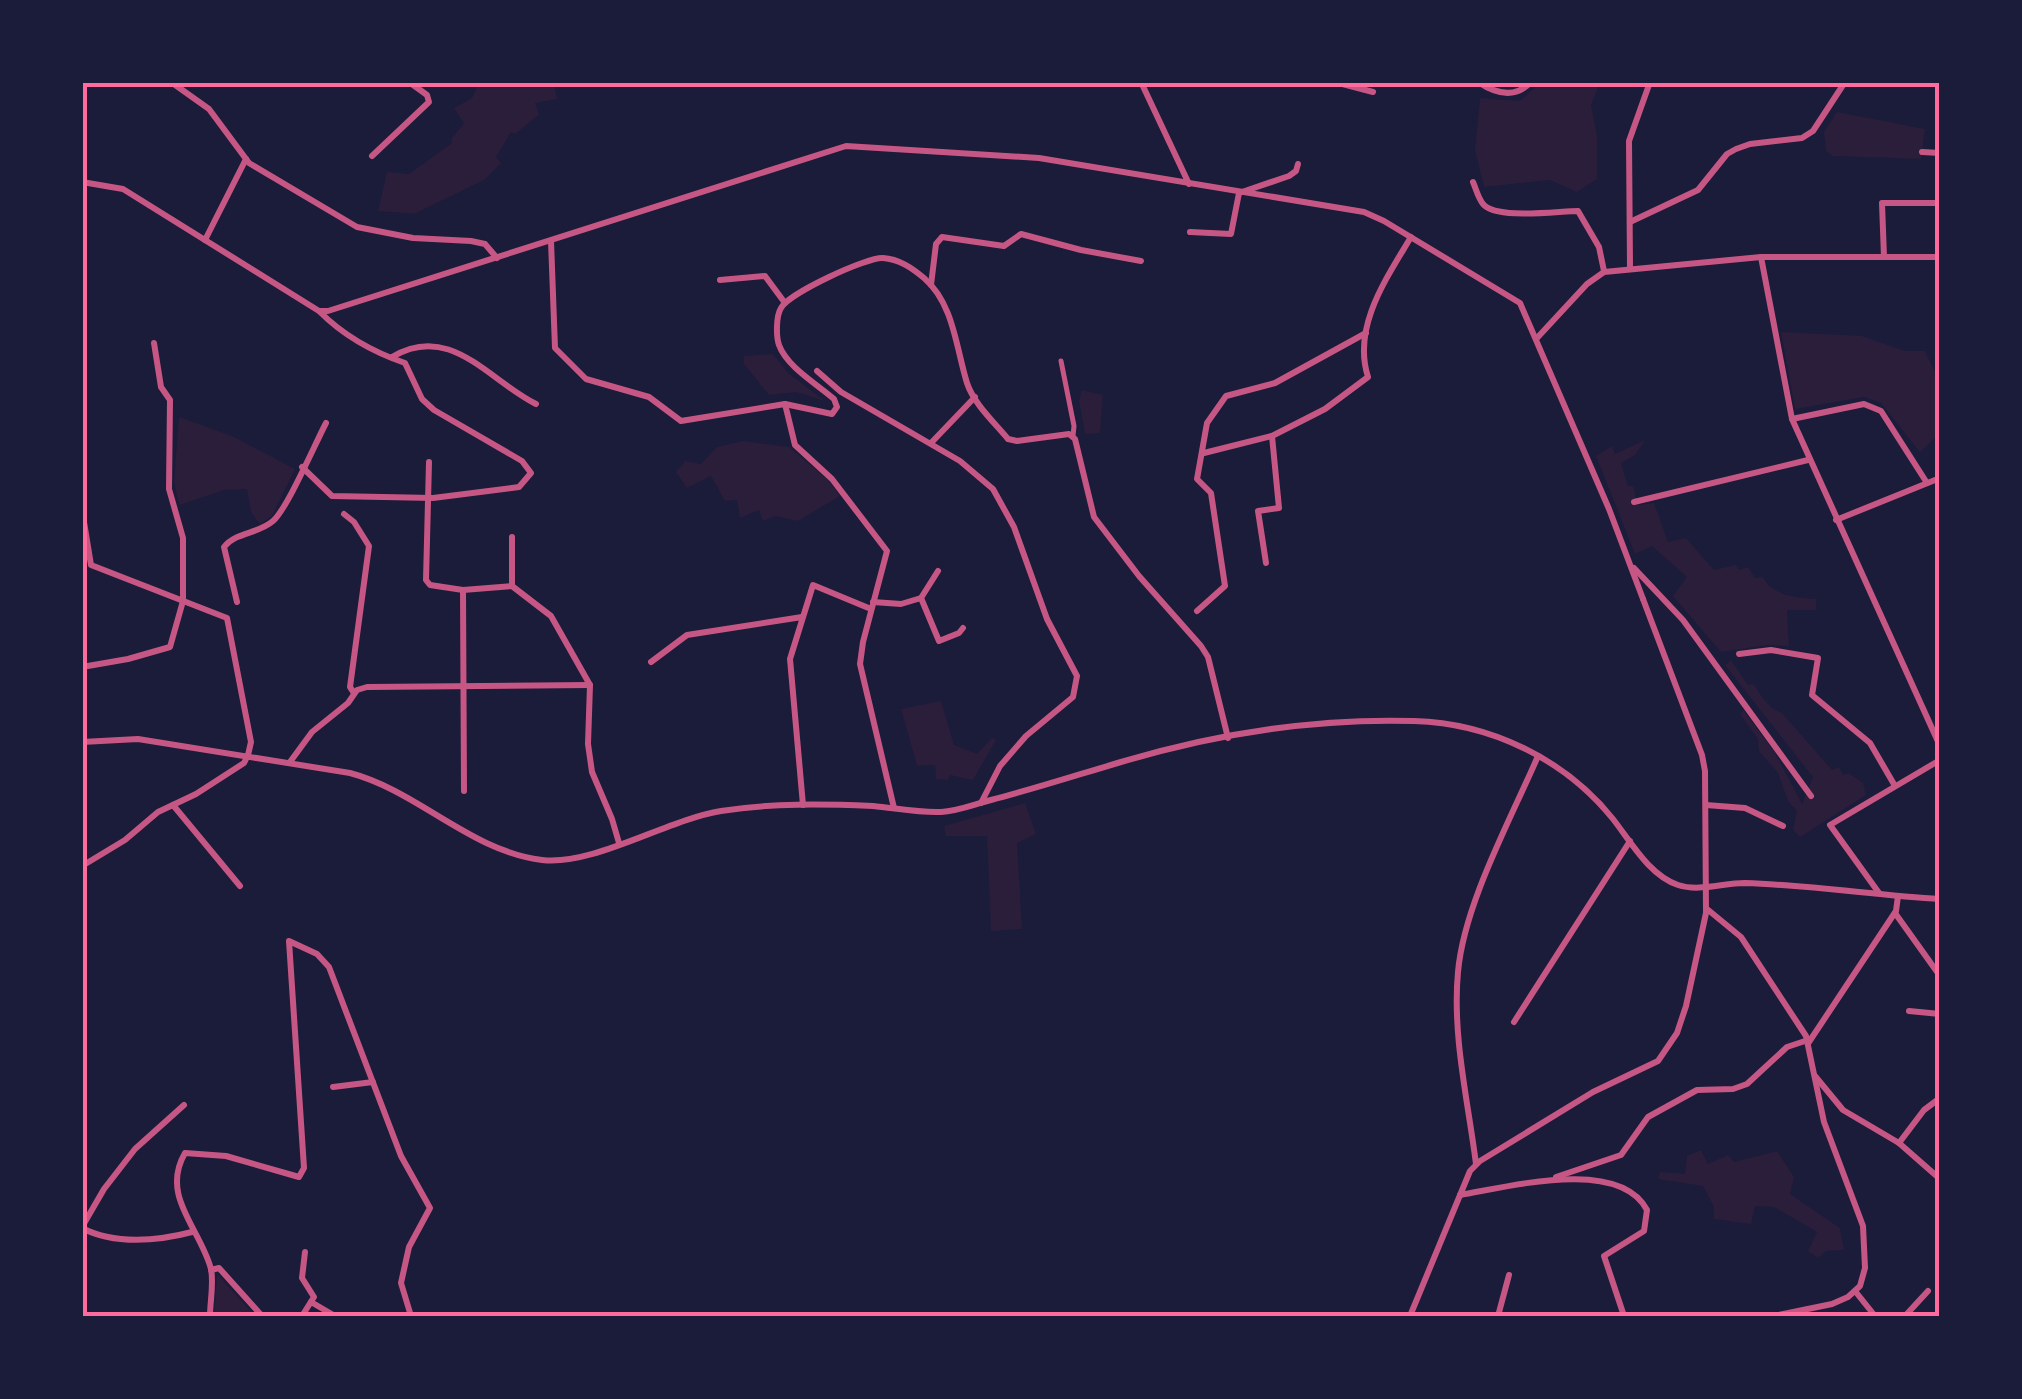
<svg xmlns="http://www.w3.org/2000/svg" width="2022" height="1399" viewBox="0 0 2022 1399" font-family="'Space Grotesk',sans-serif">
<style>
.green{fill:#2a1e3b}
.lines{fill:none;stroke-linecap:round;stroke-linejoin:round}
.pedestrian{stroke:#c65784;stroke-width:5}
.minor{stroke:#c65784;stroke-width:6}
.neatline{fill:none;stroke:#ff6b9d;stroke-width:4}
</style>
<rect width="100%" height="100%" fill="#1b1b3a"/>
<!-- green -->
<g class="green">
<path d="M479 83H559L554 84 557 99 535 103 539 115 515 134 511 132 496 157 501 163 484 180 414 214 378 211 387 172 409 174 452 143V138L464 123 454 108 472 98Z"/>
<path d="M1540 83H1600L1591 105 1597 136V179L1577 192 1550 180 1484 187 1475 150 1480 98 1520 101Z"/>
<path d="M1837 112 1925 129 1921 159 1833 156 1826 151 1824 132Z"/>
<path d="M1781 332 1862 336 1905 351H1925L1939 380V434L1920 452 1881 403 1864 397 1795 409Z"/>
<path d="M773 354 788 373 825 401 796 392 769 395 744 364V356Z"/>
<path d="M1082 390 1103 395 1100 433 1085 434 1079 400Z"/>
<path d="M179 417 232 436 295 469 272 516 260 524 251 512 247 489 224 490 179 505 174 481Z"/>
<path d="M1645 440 1635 455 1621 463 1628 486H1633L1638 505 1654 503 1668 542 1686 538 1714 570 1736 565 1739 570 1748 567 1755 578 1763 577C1773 596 1796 598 1816 599V610H1787L1789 646 1768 645 1721 652 1673 596 1687 577 1652 546 1635 554 1596 456 1612 446 1615 454Z"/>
<path d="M743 441 789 447 829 481 840 496 798 521 776 516 763 521 759 510 740 518 737 500 725 501 711 476 687 488 676 472 685 461 701 464 717 447Z"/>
<path d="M1731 660 1748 685 1754 684C1761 696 1768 708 1782 713L1832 770 1839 767 1843 775 1849 773 1863 783 1866 795 1800 837 1793 830 1797 811 1788 801 1778 773 1759 751 1758 739 1740 714 1743 710 1775 753 1802 804 1813 777 1725 665Z"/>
<path d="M941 701 954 745 977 754 992 738 996 740 973 780 950 775 948 780 936 779 935 765 917 766 901 709Z"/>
<path d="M1025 803 1036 834 1017 843 1022 929 991 931 987 836H946L944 826Z"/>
<path d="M1701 1150 1708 1164 1728 1155 1734 1162 1777 1151 1794 1177 1790 1194 1840 1228 1844 1250 1826 1251 1818 1258 1808 1251 1817 1232 1774 1207 1755 1206 1751 1224 1714 1219V1207L1703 1186 1658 1179 1660 1172 1685 1174 1687 1156Z"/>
<path d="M217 1274 255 1316H214Z"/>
</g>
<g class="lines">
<!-- pedestrian -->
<path class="pedestrian" d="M1061 361 1074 426 1073 436"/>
<!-- minor -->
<g class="minor">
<path d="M171 82 209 109 249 163 357 227 413 238 471 241 485 244 497 258"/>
<path d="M1141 82 1189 184"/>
<path d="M1335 82 1373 92"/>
<path d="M1478 82C1496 94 1515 99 1531 82"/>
<path d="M1922 152 1940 153"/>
<path d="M372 156 429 102 427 95 409 82"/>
<path d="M82 182 123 189 319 311H328L846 146 1039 158 1364 212 1384 221 1520 303 1609 509 1643 599"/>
<path d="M1473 182C1476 189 1478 198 1483 204 1496 220 1558 211 1578 211L1599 247 1604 271"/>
<path d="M1630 222 1698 190 1727 154 1736 149 1750 144 1802 138 1813 131 1845 82"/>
<path d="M1190 232 1231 234 1239 193 1289 176 1296 171 1298 164"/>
<path d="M205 240 246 159"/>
<path d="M551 241 555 348 586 379 649 397 681 421 785 404 795 445 832 479 887 551 863 642 860 664 894 808"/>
<path d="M1761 257 1792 419 1940 746"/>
<path d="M1884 257 1882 203H1940"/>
<path d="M1630 267 1629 141 1650 82"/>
<path d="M720 280 765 276 785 303"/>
<path d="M931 285 936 244 942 237 1004 246 1021 234 1081 250 1141 261"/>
<path d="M1537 338 1587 284 1604 272 1761 257H1940"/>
<path d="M392 357C450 322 488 380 536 404"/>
<path d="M817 371 841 392 960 461 993 489 1014 527 1047 619 1077 676 1073 697 1026 736 1000 766 981 803"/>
<path d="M785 404 832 414 837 407 834 399C817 384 787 367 779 345 776 336 776 316 781 308 789 293 867 257 883 258 899 259 912 268 924 278 954 304 956 348 967 383 974 404 994 422 1008 439L1017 441 1069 434 1075 439 1094 517 1139 576 1201 646 1208 657 1228 738"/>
<path d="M1792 419 1864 404 1881 411 1927 483"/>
<path d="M931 443 975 397"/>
<path d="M1204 453 1272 436 1325 409 1368 377C1352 327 1386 279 1411 237"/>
<path d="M429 462 426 580 430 585 463 590 512 586 551 616 590 685 588 744 592 772 612 819 619 843"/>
<path d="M302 467 332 496 433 498 519 487 531 473 522 461 434 410 422 399 405 363C373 352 344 336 320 312"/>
<path d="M82 484 84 522 91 565 227 618 251 742 248 755"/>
<path d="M1634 502 1808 460"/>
<path d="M344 514 354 522 369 546 350 687 354 693"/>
<path d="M1836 520 1940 478"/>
<path d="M1266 563 1258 511 1279 508 1272 436"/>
<path d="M1634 568 1683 620 1811 796"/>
<path d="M512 586V537"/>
<path d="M463 590 464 791"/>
<path d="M921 598 938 571"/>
<path d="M237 602 224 547C236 532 258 534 273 521 287 509 315 444 326 423"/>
<path d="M873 602 901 604 921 598 939 641 959 633 963 628"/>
<path d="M1197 611 1225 586 1211 493 1197 479 1207 423 1226 396 1275 383 1366 333"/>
<path d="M1739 654 1771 650 1818 658 1812 695 1870 743 1895 786"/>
<path d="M651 662 687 635 802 617"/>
<path d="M82 667 128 659 170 647 183 601V538L169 489 170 400 161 387 154 343"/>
<path d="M82 742 138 739 350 773C418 791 470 851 542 860 594 866 666 820 721 811 772 803 822 804 873 806 895 808 919 813 941 812 958 811 975 804 991 800 1034 789 1077 775 1121 762 1215 734 1315 718 1414 721 1490 723 1565 759 1613 819 1631 842 1649 875 1678 885 1699 892 1723 883 1745 883 1810 885 1875 895 1940 899"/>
<path d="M290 762 312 732 348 703 357 690 367 687 590 685"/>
<path d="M173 805 240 886"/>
<path d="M803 805 790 659 813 585 871 609"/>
<path d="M1706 805 1745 808 1783 826"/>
<path d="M82 866 125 840 158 812 196 794 244 763 248 755"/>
<path d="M1879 893 1830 825 1940 760"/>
<path d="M1707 909 1741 937 1806 1036 1824 1122 1863 1226 1865 1268 1860 1286 1848 1297 1832 1304 1774 1316"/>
<path d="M1895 913 1940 976"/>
<path d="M1909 1011 1940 1014"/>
<path d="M1514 1022 1630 841"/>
<path d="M1809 1042 1896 911 1898 896"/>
<path d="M1815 1076 1843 1110 1899 1143 1940 1179"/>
<path d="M333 1087 373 1082"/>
<path d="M1899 1143 1924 1110 1940 1098"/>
<path d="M1476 1164C1468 1101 1452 1035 1458 972 1464 904 1511 819 1538 756"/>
<path d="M1556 1177 1621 1155 1648 1117 1697 1090 1733 1089 1747 1084 1787 1047 1808 1040"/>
<path d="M1460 1195C1508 1187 1619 1157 1647 1210L1644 1231 1604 1256 1624 1316"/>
<path d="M82 1227 104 1189 135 1149 184 1105"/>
<path d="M82 1228C114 1245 158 1241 192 1232"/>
<path d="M211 1270 219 1268 262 1316"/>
<path d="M1855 1291 1875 1316"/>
<path d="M311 1302 335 1316"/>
<path d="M210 1316C210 1302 214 1283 211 1269 200 1228 160 1196 185 1153L226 1156 299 1177 304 1168 289 941 317 954 329 967 401 1156 430 1208 409 1247 401 1283 411 1316"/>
<path d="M302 1316 314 1297 302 1278 305 1252"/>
<path d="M1410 1316 1470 1171 1480 1161 1593 1092 1658 1061 1677 1033 1686 1006 1706 913 1705 771 1702 755 1643 599"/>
<path d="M1498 1316 1509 1275"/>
<path d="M1905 1316 1928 1291"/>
</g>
</g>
<!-- border -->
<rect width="2022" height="1399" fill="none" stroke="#1b1b3a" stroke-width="170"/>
<rect x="85" y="85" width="1852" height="1229" class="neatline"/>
</svg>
